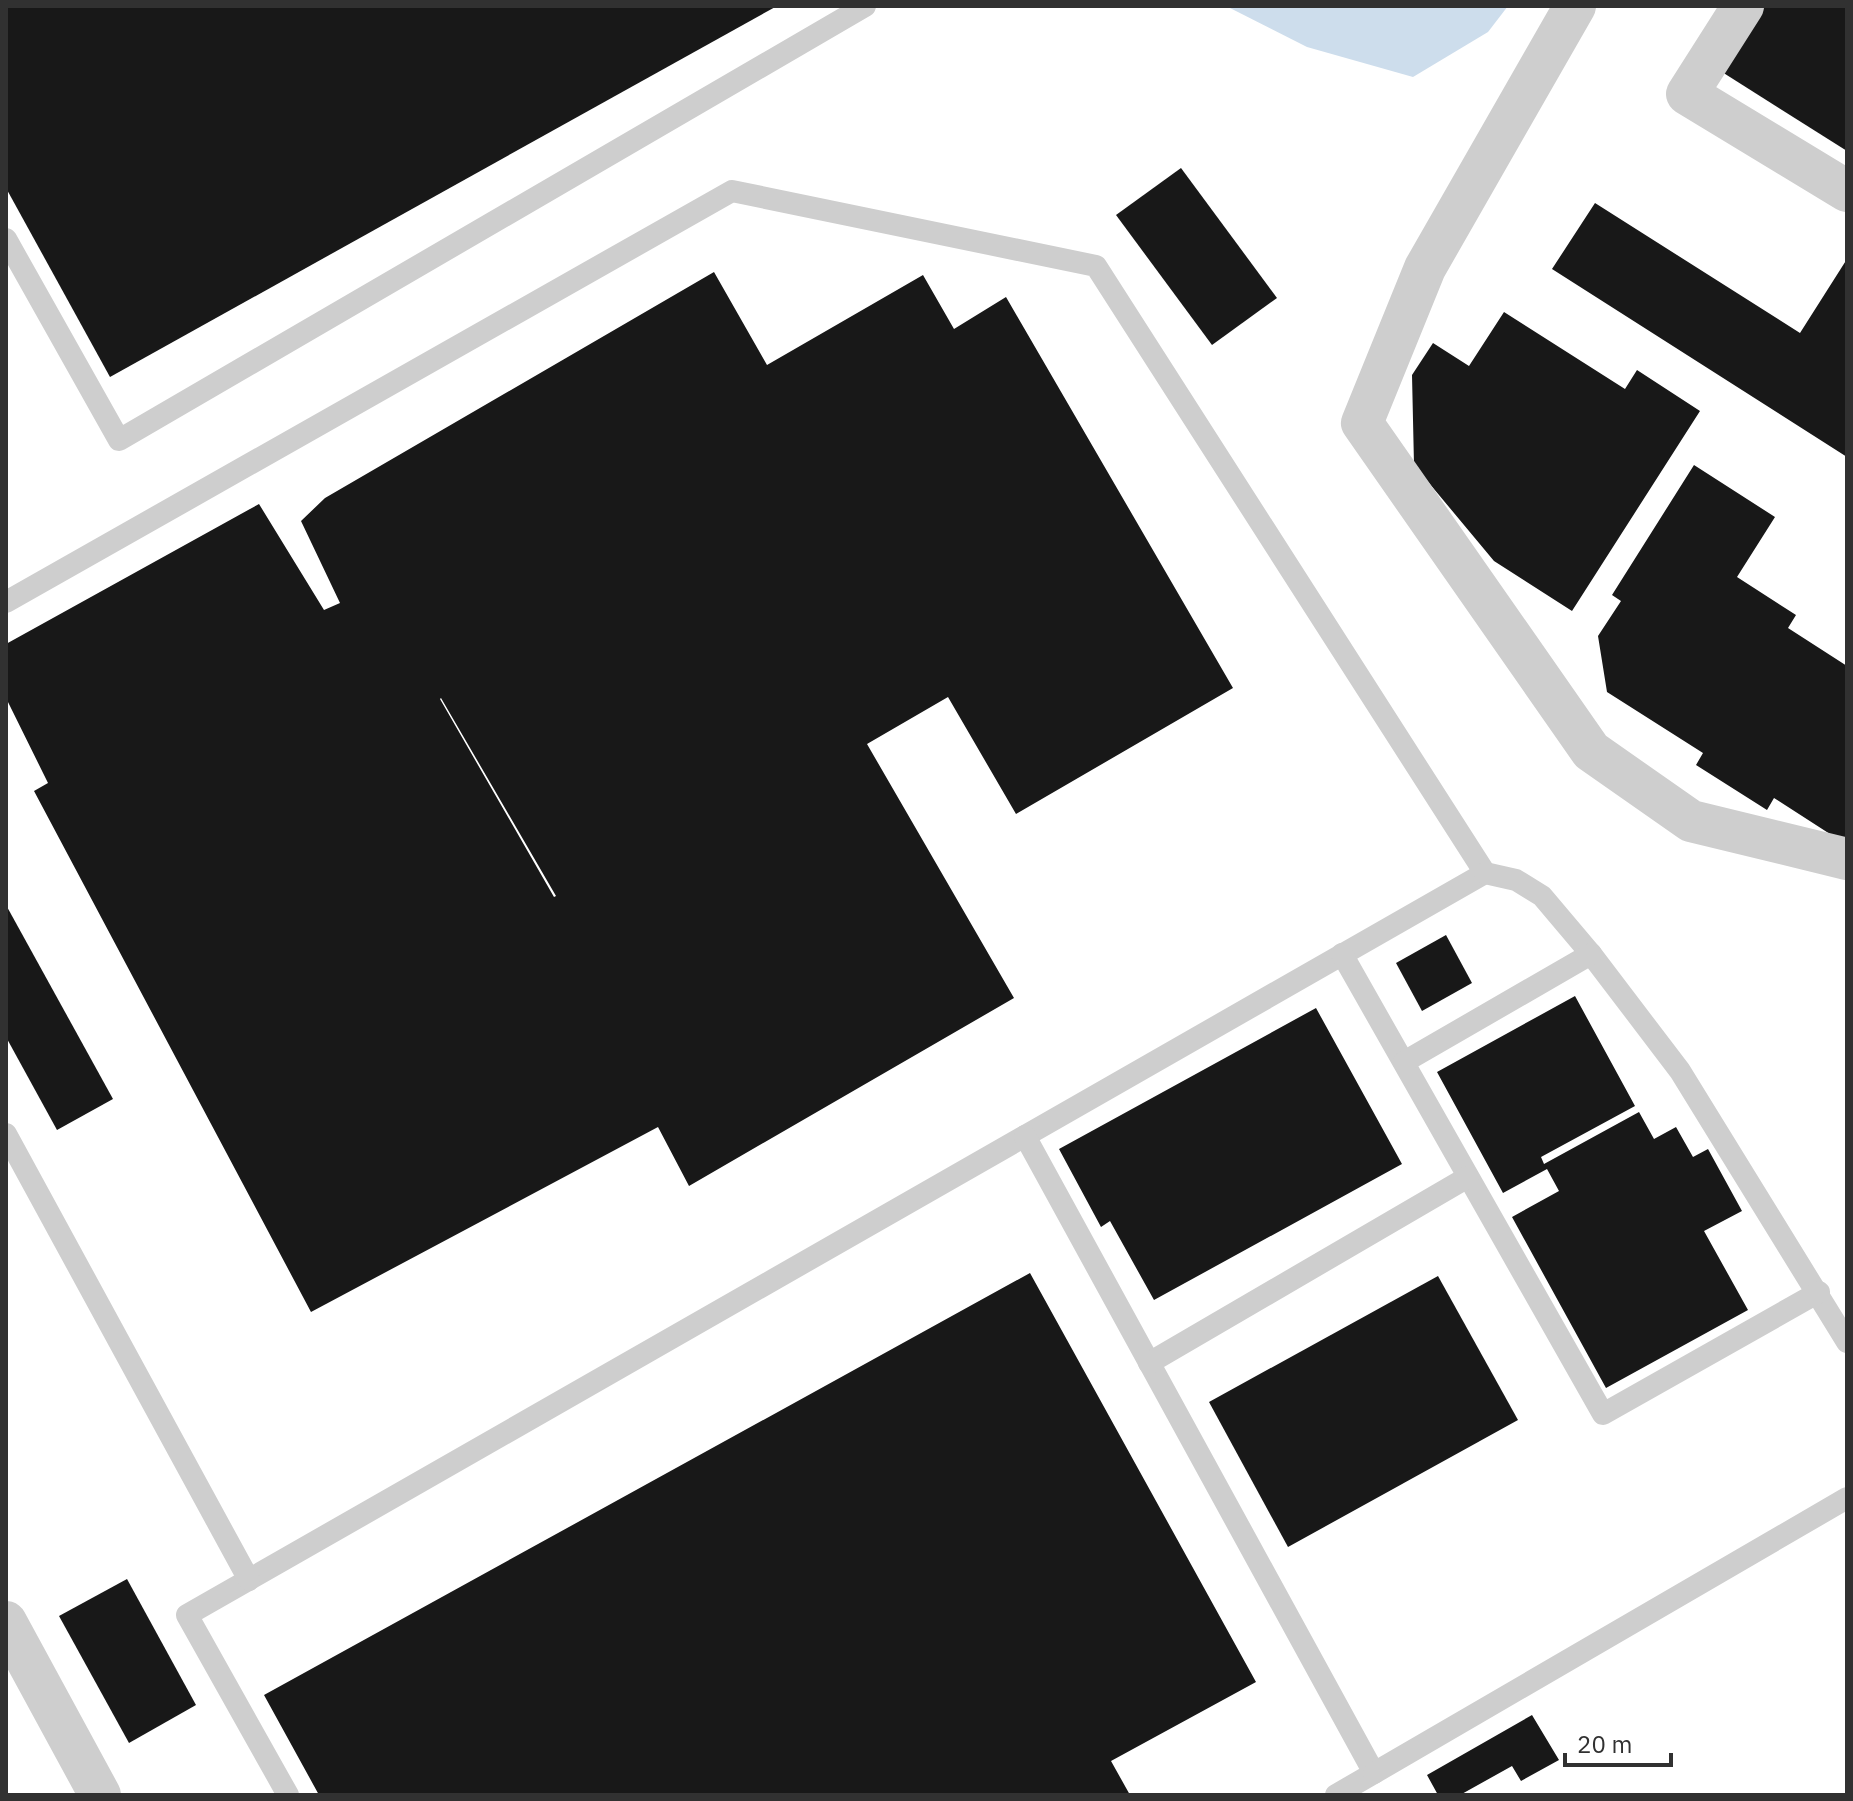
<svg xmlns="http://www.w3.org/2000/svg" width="1853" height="1801" viewBox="0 0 1853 1801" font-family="'IBM Plex Sans',sans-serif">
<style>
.water{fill:#cdddec}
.building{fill:#181818;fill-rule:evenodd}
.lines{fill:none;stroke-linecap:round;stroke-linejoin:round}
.service{stroke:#cecece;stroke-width:22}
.minor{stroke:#cecece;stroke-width:42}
</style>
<rect width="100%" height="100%" fill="#fff"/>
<!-- water -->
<path class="water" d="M1226 6H1508L1488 32 1413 77 1307 47Z"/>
<!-- building -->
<g class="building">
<path d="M6 6H777L110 377 6 188Z"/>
<path d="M1765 6H1847V151L1722 72Z"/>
<path d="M1181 168 1277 298 1212 345 1116 215Z"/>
<path d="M1595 203 1800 333 1847 259V457L1552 269Z"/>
<path d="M714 272 767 365 923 275 954 329 1006 297 1233 688 1016 814 948 697 867 744 1014 998 689 1186 658 1127 311 1312 34 791 48 783 6 698V644L259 504 324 610 340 603 301 521 325 498ZM441 698 556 896 554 897 440 699Z"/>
<path d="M1504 312 1625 389 1637 370 1700 411 1572 611 1494 561 1414 465 1412 375 1433 343 1469 366Z"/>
<path d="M1694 465 1775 517 1737 577 1796 615 1788 628 1847 666V845L1774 798 1767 810 1696 765 1703 753 1607 692 1598 636 1621 601 1612 595Z"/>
<path d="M6 905 113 1099 57 1130 6 1037Z"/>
<path d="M1446 935 1472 983 1422 1011 1396 963Z"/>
<path d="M1575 996 1635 1106 1541 1157 1544 1164 1639 1112 1654 1139 1676 1127 1693 1157 1708 1149 1742 1211 1704 1231 1748 1310 1606 1388 1512 1217 1559 1191 1547 1169 1503 1193 1437 1072Z"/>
<path d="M1316 1008 1402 1164 1154 1300 1110 1221 1101 1227 1059 1149Z"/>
<path d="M1030 1273 1256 1682 1111 1761 1130 1795H319L264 1695Z"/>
<path d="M1438 1276 1518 1420 1288 1547 1209 1402Z"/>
<path d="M127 1579 196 1705 129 1743 59 1616Z"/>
<path d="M1532 1715 1559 1760 1521 1781 1512 1766 1460 1795H1438L1427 1775Z"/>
</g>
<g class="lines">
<!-- service -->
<g class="service">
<path d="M6 239 119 440 865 6"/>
<path d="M6 602 732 191 1096 266 1485 873 187 1615 288 1795"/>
<path d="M1485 873 1516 880 1542 896 1591 954 1680 1071 1847 1342"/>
<path d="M1342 954 1603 1414 1819 1292"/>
<path d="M1404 1062 1591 954"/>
<path d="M6 1134 249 1580"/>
<path d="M1025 1136 1374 1773 1336 1795"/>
<path d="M1149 1363 1468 1177"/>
<path d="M1374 1773 1847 1498"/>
</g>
<!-- minor -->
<g class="minor">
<path d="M1575 6 1425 268 1362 423 1591 751 1691 821 1847 859"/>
<path d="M1743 6 1687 94 1847 191"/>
<path d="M6 1622 100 1795"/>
</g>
</g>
<!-- border -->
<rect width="1853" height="1801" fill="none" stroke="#313131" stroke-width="16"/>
<!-- scale -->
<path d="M1565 1753v12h106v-12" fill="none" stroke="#313131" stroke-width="4"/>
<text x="1577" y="1753" font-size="24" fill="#313131" stroke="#ffffff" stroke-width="6" paint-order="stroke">20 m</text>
</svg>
